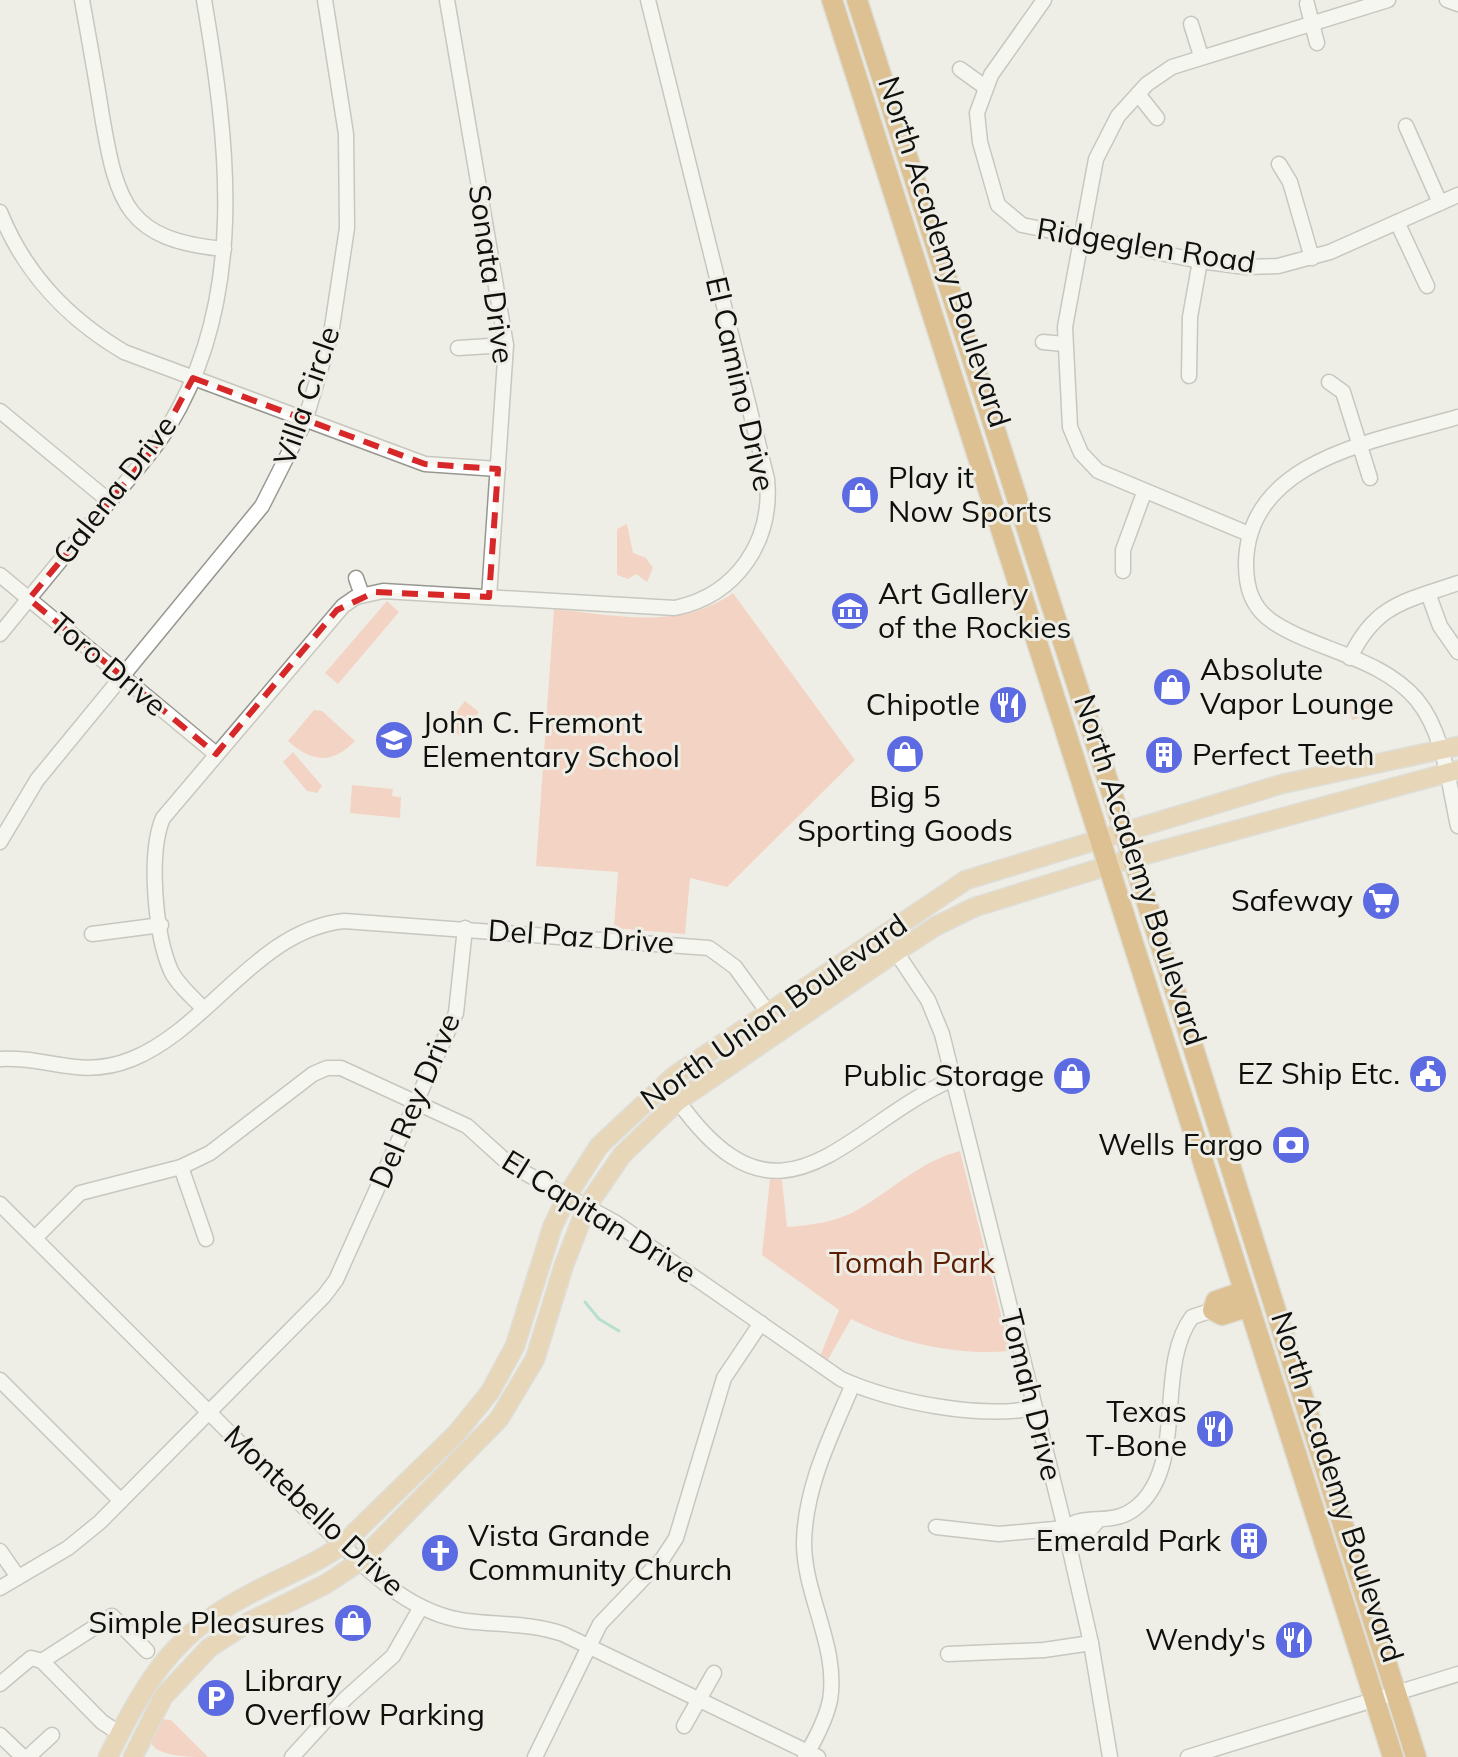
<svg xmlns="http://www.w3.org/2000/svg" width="1458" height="1757" viewBox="0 0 1458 1757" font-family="Mulish,sans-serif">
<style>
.green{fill:#f9b39b}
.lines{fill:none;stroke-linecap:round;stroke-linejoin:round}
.stream{stroke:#73cdb4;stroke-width:3}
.minor-casing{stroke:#979791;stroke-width:17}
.major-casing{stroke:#cacaca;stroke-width:21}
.highway-casing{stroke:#cacaca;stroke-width:23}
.minor{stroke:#fff;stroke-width:14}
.major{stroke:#deb982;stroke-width:18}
.highway{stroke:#c88b2f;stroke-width:20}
.marked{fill:none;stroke:#d62828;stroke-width:6;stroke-dasharray:16 10;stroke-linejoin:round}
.labels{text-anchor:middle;stroke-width:6;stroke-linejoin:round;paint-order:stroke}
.street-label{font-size:30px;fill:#0f0f0d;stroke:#eeeee6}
.poi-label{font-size:30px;fill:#0f0f0d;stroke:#eeeee6;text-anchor:end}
.park-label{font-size:30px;fill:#5c1d03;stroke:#eeeee6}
</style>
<rect width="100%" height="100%" fill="#eeeee6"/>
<!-- green -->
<g class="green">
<path d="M627 524 633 553 646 558 653 568 647 582 636 574 628 579 617 575V529Z"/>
<path d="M733 593 855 760 727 887 690 878 685 934 614 928 618 872 536 866 554 609C615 615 679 631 733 593Z"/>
<path d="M387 601 399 612 338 684 325 673Z"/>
<path d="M1347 699 1364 705 1373 699 1379 712 1352 720Z"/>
<path d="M465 701 479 712 460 736 446 725Z"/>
<path d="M314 710 322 711 355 741C332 765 311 762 288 741Z"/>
<path d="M293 752 322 786 317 793 307 791 283 762Z"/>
<path d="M352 785 393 789 392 796 401 797 400 818 350 813Z"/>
<path d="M960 1151 1010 1351C958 1356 898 1343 851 1319L827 1361 820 1356 839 1310 762 1255 770 1179 782 1180 787 1227C812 1225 837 1222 859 1209 895 1188 919 1162 960 1151Z"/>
<path d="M161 1719 171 1720 208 1757C189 1757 152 1757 150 1739Z"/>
</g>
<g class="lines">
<!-- stream -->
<path class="stream" d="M585 1302 599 1319 619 1331"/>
<!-- minor casing -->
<g class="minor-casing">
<g id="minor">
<path d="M82 0C89 39 96 77 102 116 117 204 127 240 224 249"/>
<path d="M447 0 506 345 489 597"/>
<path d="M1044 0 991 75 977 113 980 142 998 205 1022 225 1200 261 1246 267 1278 266 1330 252 1458 195"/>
<path d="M1447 0 1458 4"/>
<path d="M1307 4 1317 43"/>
<path d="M1191 24 1201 56"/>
<path d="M960 69 985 87"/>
<path d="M1138 94 1157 118"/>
<path d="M1406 126 1440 203"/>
<path d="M1279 164 1290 182 1312 258"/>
<path d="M0 212C25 274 67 318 124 352L425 464 498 469"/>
<path d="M1397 222 1427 286"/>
<path d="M1043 342 1064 344"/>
<path d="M458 348 506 345"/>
<path d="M1189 376 1190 317 1200 261"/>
<path d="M1329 382 1343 392 1370 478"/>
<path d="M0 411 109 501"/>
<path d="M1458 417C1379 441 1247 458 1246 564 1246 588 1252 608 1273 622 1317 651 1381 657 1417 700 1444 733 1449 785 1458 826"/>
<path d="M1249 534 1098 471 1081 453 1070 427 1065 327 1096 159 1118 116 1147 84 1172 67 1388 0"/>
<path d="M1123 571V550L1144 493"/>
<path d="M0 575 216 754"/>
<path d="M356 578 362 595"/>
<path d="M1428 593 1440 626 1458 652"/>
<path d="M0 634C36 590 72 546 109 502 129 478 152 454 169 426 248 297 228 141 204 0"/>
<path d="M1350 658C1375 604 1406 601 1458 583"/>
<path d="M0 842 37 780 262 506 305 421 331 334 347 228 346 134 325 0"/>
<path d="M92 934 161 925"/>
<path d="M896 952 928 1000 942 1034 1065 1528 1091 1643 1110 1757"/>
<path d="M204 1009C193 998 178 985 171 971 155 935 148 853 163 818L343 606 356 597 383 591 675 608C737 595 773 541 767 479L648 0"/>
<path d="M0 1059C49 1056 80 1080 132 1059 209 1028 257 930 344 921L709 948 735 967 780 1029"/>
<path d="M678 1101C782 1247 845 1126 953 1079"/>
<path d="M181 1167 206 1239"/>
<path d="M0 1204 342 1545C377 1579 415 1614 466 1621 499 1625 531 1623 563 1634L818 1757"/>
<path d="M35 1238 80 1193 181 1167 210 1153 313 1074 327 1068H341L467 1126 509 1164 616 1223 841 1379C892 1402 980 1419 1034 1408"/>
<path d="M0 1380 121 1501"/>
<path d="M936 1527 999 1534 1065 1528 1076 1534 1089 1531 1096 1523"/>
<path d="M1065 1528C1088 1511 1113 1529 1139 1505 1187 1461 1155 1367 1192 1317L1213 1310"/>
<path d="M0 1551 18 1577"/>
<path d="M0 1588 68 1548 100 1522 324 1296 336 1280 456 1013 465 928"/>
<path d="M948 1654 1044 1650 1091 1643"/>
<path d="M0 1684 31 1658 42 1661"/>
<path d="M684 1726 714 1673"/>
<path d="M119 1733 102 1722 42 1661 112 1616 147 1651"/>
<path d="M0 1735 23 1757"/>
<path d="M28 1757 52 1735"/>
<path d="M292 1757 345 1699 393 1656 421 1607"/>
<path d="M535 1757 600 1624 663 1558 676 1538 724 1378 761 1323"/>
<path d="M805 1757C815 1740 826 1720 830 1700 839 1648 804 1595 804 1543 805 1486 831 1436 853 1384"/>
<path d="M1188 1757 1458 1674"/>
</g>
</g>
<!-- major casing -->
<g class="major-casing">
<g id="major">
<path d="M108 1757C142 1689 169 1638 239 1600 273 1580 310 1568 342 1545L456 1434 490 1392 515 1346 552 1228 567 1196 599 1146 674 1076 966 880 1282 784 1458 746"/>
<path d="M133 1757 163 1697 209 1648 249 1622 326 1584 359 1562 499 1419 535 1359 564 1265 587 1206 622 1155 678 1101 896 952 936 926 975 907 1133 858 1458 770"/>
</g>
</g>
<!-- highway casing -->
<g class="highway-casing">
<g id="highway">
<path d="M832 0 1393 1757"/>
<path d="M857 0 1182 1012 1416 1757"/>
<path d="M1242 1292 1216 1301 1213 1310 1222 1315 1247 1307"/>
</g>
</g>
<!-- minor -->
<use href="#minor" class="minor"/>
<!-- major -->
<use href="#major" class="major"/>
<!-- highway -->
<use href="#highway" class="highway"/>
</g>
<!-- marked area -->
<path d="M0 0H1458V1757H0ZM193 378 425 464 498 469 489 597 375 592 337 610 216 754 29 599 158 443Z" fill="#eeeee6" fill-opacity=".55" fill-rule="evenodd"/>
<path class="marked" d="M193 378 425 464 498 469 489 597 375 592 337 610 216 754 29 599 158 443Z"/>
<!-- icons -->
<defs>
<g id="shop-disc" transform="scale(2)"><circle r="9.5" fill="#5d6be3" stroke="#eeeee6"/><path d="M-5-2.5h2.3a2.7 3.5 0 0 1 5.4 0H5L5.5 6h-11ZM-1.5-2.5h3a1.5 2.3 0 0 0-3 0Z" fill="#fff"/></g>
<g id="museum-disc" transform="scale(2)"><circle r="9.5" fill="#5d6be3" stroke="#eeeee6"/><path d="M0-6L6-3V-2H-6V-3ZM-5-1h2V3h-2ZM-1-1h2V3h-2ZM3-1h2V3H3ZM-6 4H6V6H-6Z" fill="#fff"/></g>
<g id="restaurant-disc" transform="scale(2)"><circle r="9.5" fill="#5d6be3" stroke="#eeeee6"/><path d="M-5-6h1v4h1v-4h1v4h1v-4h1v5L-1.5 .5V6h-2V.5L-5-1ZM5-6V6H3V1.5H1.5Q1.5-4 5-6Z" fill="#fff"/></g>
<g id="school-disc" transform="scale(2)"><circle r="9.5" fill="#5d6be3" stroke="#eeeee6"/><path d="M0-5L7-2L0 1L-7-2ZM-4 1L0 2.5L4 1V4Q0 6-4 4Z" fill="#fff"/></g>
<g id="building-disc" transform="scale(2)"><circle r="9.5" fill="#5d6be3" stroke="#eeeee6"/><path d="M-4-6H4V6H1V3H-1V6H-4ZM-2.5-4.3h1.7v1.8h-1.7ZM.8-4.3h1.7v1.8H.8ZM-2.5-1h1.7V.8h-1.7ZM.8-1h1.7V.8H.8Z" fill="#fff"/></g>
<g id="supermarket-disc" transform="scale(2)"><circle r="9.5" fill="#5d6be3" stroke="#eeeee6"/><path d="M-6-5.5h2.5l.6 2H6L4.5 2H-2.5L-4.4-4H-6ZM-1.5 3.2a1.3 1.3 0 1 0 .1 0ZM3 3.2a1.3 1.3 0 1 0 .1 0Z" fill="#fff"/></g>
<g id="civic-disc" transform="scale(2)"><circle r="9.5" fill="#5d6be3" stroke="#eeeee6"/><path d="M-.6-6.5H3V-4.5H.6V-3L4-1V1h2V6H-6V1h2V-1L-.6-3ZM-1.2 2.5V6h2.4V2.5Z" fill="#fff"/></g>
<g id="bank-disc" transform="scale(2)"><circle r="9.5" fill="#5d6be3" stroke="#eeeee6"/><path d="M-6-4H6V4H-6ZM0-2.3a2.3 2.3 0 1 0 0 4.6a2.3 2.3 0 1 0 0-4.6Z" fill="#fff"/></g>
<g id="church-disc" transform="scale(2)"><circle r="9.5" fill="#5d6be3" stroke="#eeeee6"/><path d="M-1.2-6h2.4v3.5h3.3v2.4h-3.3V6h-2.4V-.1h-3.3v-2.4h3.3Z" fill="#fff"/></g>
<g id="parking-disc" transform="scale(2)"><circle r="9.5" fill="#5d6be3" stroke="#eeeee6"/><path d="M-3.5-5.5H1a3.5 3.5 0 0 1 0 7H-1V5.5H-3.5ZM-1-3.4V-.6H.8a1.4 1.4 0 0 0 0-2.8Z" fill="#fff"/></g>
</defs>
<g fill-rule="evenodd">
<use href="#shop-disc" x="860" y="495"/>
<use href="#museum-disc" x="850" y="611"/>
<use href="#shop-disc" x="1172" y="687"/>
<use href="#restaurant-disc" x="1008" y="705"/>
<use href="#school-disc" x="394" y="740"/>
<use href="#shop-disc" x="905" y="754"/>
<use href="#building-disc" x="1164" y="755"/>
<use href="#supermarket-disc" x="1381" y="901"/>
<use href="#civic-disc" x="1428" y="1074"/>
<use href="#shop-disc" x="1072" y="1076"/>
<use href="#bank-disc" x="1291" y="1145"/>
<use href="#restaurant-disc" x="1215" y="1429"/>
<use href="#building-disc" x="1249" y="1541"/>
<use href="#church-disc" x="440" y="1553"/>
<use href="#shop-disc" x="353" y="1623"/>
<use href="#restaurant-disc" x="1294" y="1640"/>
<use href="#parking-disc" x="216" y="1698"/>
</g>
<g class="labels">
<!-- street labels -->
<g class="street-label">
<text transform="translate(1146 246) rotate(9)" y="10">Ridgeglen Road</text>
<text transform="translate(944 252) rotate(72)" y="10">North Academy Boulevard</text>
<text transform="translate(491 274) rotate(82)" y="10">Sonata Drive</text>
<text transform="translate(740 384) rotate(77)" y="10">El Camino Drive</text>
<text transform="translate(307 396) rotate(-71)" y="10">Villa Circle</text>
<text transform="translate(115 490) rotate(-52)" y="10">Galena Drive</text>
<text transform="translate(108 665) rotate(40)" y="10">Toro Drive</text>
<text transform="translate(1140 870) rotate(72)" y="10">North Academy Boulevard</text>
<text transform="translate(581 937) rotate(4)" y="10">Del Paz Drive</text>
<text transform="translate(774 1012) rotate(-35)" y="10">North Union Boulevard</text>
<text transform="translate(415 1101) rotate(-67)" y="10">Del Rey Drive</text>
<text transform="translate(599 1217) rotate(32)" y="10">El Capitan Drive</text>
<text transform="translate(1031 1395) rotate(76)" y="10">Tomah Drive</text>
<text transform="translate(1337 1487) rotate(72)" y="10">North Academy Boulevard</text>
<text transform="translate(314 1511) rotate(43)" y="10">Montebello Drive</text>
</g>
<!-- poi labels -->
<g class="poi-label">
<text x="888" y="488" text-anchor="start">Play it<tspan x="888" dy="34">Now Sports</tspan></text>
<text x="878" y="604" text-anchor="start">Art Gallery<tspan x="878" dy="34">of the Rockies</tspan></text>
<text x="1200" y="680" text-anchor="start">Absolute<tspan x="1200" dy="34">Vapor Lounge</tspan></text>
<text x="980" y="715">Chipotle</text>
<text x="422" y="733" text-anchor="start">John C. Fremont<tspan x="422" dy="34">Elementary School</tspan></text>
<text x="1192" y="765" text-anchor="start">Perfect Teeth</text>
<text x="905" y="807" text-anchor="middle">Big 5<tspan x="905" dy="34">Sporting Goods</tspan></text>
<text x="1353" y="911">Safeway</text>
<text x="1400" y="1084">EZ Ship Etc.</text>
<text x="1044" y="1086">Public Storage</text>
<text x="1263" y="1155">Wells Fargo</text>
<text x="1187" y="1422">Texas<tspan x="1187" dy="34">T-Bone</tspan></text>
<text x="468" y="1546" text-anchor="start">Vista Grande<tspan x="468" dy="34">Community Church</tspan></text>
<text x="1221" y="1551">Emerald Park</text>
<text x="325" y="1633">Simple Pleasures</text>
<text x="1266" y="1650">Wendy's</text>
<text x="244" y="1691" text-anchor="start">Library<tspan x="244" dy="34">Overflow Parking</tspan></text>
</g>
<!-- park labels -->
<g class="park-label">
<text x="912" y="1273">Tomah Park</text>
</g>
</g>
</svg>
